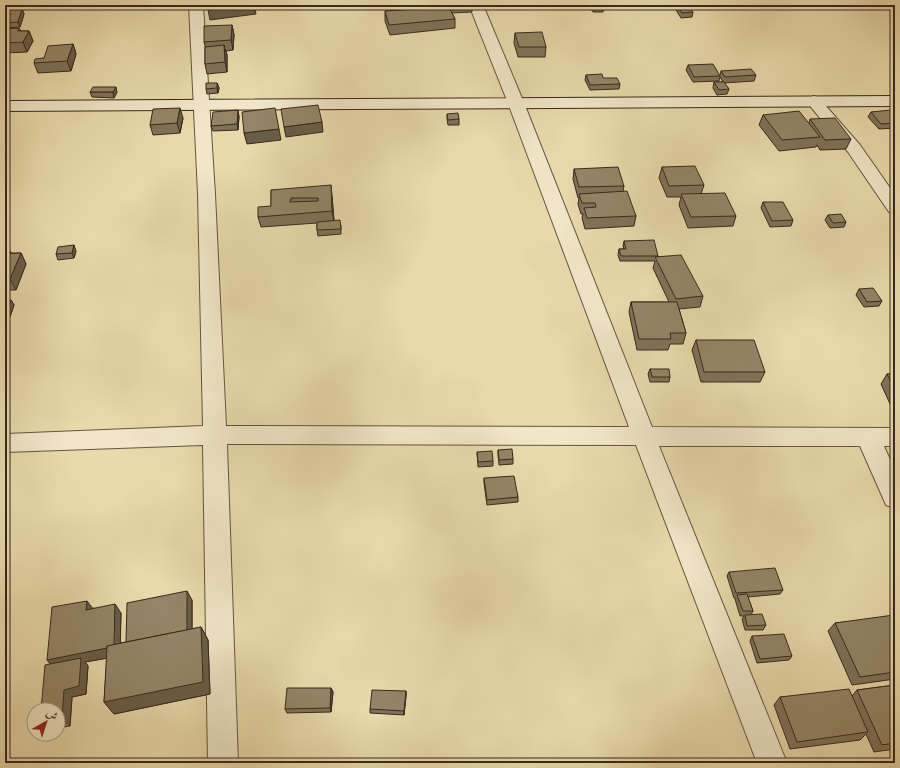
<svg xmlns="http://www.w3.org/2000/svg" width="900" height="768" viewBox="0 0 900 768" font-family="Alegreya,Amiri,serif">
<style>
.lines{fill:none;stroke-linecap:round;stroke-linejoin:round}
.minor-casing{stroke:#645440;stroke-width:2}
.secondary-casing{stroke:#38281d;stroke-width:2}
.minor{fill:#f1e7c8;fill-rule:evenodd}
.secondary{fill:#f1e7c8;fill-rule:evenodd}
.wall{fill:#7f7259;stroke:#38281d}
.shaded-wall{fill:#685d48;stroke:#38281d}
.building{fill:#948567;stroke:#38281d;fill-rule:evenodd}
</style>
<rect width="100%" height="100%" fill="#e9daab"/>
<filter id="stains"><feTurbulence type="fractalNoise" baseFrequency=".005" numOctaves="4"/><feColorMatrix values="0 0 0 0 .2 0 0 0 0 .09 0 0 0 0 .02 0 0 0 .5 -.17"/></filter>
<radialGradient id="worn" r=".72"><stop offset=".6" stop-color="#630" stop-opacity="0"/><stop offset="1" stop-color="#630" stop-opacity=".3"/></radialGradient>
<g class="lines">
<!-- minor casing -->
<g class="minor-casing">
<g id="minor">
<path d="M189 5H203L215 194 226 426 629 427 508 103 469 5H483L524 103 652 427 895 428V446H884L895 471V508L886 505 860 446H659L787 763H757L636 445 227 444 238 763H208L203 445 5 452V434L203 426 198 194Z"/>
<path d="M814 96 819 98 860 145 895 195V214L889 212 848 152 806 101 809 98Z"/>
</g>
</g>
<!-- secondary casing -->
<g class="secondary-casing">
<path id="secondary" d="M895 96V106L5 111V101Z"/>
</g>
<!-- minor -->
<use href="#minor" class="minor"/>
<!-- secondary -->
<use href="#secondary" class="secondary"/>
</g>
<!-- wall -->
<g class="wall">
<path d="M5 5H27L25 9H22L24 14 20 27 5 28Z"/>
<path d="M28 5H92L91 7 60 9 59 7V8L29 9Z"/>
<path d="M445 5H472V12L452 13 455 19V28L390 35 385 21V11L446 7Z"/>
<path d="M591 5H603L604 7 603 12H593L591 9Z"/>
<path d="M677 5 693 12 692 17 681 18 676 10Z"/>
<path d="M232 25 234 35 233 50 226 51 227 55V72L207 74 205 64V46L204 42Z"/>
<path d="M19 28 21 31H29L33 41 27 52 5 53V29Z"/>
<path d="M515 33 546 47 545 57H518L514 43Z"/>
<path d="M73 44 76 54 71 71 38 73 34 63Z"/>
<path d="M688 65 720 75 721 71 756 75 754 81 724 83 729 89 727 94 717 95 713 88 714 82H723L720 77 719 81 693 82 686 70Z"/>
<path d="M586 75 603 78 620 84 619 89 590 90 585 80Z"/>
<path d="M217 83 219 88 218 93 207 94 206 89Z"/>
<path d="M90 92H117L114 98 92 97Z"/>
<path d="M871 112 895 115V128L879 129 868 117Z"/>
<path d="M447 114 459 119V125H448L447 119Z"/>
<path d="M763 115 809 123 810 119 851 139 846 149 820 150 817 145 816 147 779 151 759 125Z"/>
<path d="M239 116 238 130 213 131 211 126Z"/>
<path d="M183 118 180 133 153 135 150 125Z"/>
<path d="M662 167 704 185 701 194 736 216 733 226 688 228 679 205 681 197H667L659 178Z"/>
<path d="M574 169 624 186 623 191 636 216 634 226 585 229 582 218 583 214H581L578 204 579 198H578L573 179Z"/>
<path d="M271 190 332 196 334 220 341 225V234L318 236 317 230V223L261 227 258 217 271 206Z"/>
<path d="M763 202 793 220 791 226 770 227 761 208Z"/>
<path d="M828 215 846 222 844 227 830 228 825 220Z"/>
<path d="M624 241 658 256V257L703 296 700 307 679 309 686 333 683 344H670L668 350H637L629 312 631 302H669L653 268 655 261H620L618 255 619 249H624L623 246Z"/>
<path d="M5 246H7L11 253H21L26 264 16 290H5Z"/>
<path d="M76 251 74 258 58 260 56 254Z"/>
<path d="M859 289 882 301 879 306 864 307 856 295Z"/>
<path d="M5 300H11L14 305 10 317H5Z"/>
<path d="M895 316V330L891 324Z"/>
<path d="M696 340 765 372 760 382H701L692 350Z"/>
<path d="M650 369 670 377 669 382H650L648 374Z"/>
<path d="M887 374H895V406H891L881 384Z"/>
<path d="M498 450 513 459V464L499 465 498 455Z"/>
<path d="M477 452 493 461V466L478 467Z"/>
<path d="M484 478 518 497V502L487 505 484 483Z"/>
<path d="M729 572 783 590 780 594 748 597 753 611 751 615 766 625 763 630H745L742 619 744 616H740L735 599V598H734L727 576Z"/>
<path d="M192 600V629L201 627 208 640 210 694 114 714 104 702 107 658 85 662 88 666 86 694 72 697 70 726 58 728V710L51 664 47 660 93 608 121 613 120 643 126 642Z"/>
<path d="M895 617V679L852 685 828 631 835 623Z"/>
<path d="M752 636 792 656 789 660 757 663 750 641Z"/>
<path d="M895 685V749L874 752 866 734 860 740 790 749 774 705 780 697 852 696 857 690Z"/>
<path d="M331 688 333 692 331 712 287 713 285 709Z"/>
<path d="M406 691V696L404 715 370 713V709Z"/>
</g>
<!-- shaded-wall -->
<g class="shaded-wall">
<path d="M23 5H27L25 9Z"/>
<path d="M252 5H254L256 14 210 20 208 10Z"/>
<path d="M22 9 24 14 20 27 18 22Z"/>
<path d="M232 25 234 35 233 50 231 40Z"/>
<path d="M29 31 33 41 27 52 23 42Z"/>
<path d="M73 44 76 54 71 71 67 61Z"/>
<path d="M224 45 227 55V72L225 62Z"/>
<path d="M217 83 219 88 218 93 217 88Z"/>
<path d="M116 87 117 92 114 98 113 92Z"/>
<path d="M180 108 183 118 180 133 177 123Z"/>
<path d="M238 110 239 116 238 130 237 124Z"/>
<path d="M322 122 323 132 286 137 284 127Z"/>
<path d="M279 129 281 140 247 144 244 133Z"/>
<path d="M331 185 332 196 334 222 332 211Z"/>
<path d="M74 245 76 251 74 258 72 253Z"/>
<path d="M7 246 13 256H5V251Z"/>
<path d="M21 253 26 264 16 290 10 279Z"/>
<path d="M11 300 14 305 10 317 7 311Z"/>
<path d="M187 591 192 600V641L131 652Z"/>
<path d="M87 601 94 610H86Z"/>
<path d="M115 604 121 613 120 656 85 662 88 666 86 694 72 697 70 726 62 718 54 669 47 660Z"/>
<path d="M201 627 208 640 210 694 114 714 104 702Z"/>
<path d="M331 688 333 692 331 712 330 708Z"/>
<path d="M406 691V696L404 715V711Z"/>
</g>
<!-- building -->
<g class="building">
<path d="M207 5H252L208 10Z"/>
<path d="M592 5H603L604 7H594Z"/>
<path d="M677 5H688L693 12 682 13Z"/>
<path d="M449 7 455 19 389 25 385 11Z"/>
<path d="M22 9 18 22 5 23V10Z"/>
<path d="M232 25 231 40 204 42V26Z"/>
<path d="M19 28 18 31H29L23 42 5 43V29Z"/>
<path d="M542 32 546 47H519L515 33Z"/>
<path d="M73 44 67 61 34 63 35 59 44 58 48 46Z"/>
<path d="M224 45 225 62 205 64V47Z"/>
<path d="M713 64 720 76 694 77 688 65Z"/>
<path d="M751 69 756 75 725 77 721 71Z"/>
<path d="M602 74 603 78H617L620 84 590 85 586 75Z"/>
<path d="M714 82H724L729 89 719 90Z"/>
<path d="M206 83H217V88L206 89Z"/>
<path d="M93 87H116L113 92H90Z"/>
<path d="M318 105 322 122 284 127 281 109Z"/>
<path d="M180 108 177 123 150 125 153 109Z"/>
<path d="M275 108 279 129 244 133 242 112Z"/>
<path d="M238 110 237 124 211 126 213 112Z"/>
<path d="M891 110 895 115V123L881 124 871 112Z"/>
<path d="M799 111 820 137 782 140 763 115Z"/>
<path d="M458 113 459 119 448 120 447 114Z"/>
<path d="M835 118 851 139 825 140 810 119Z"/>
<path d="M695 166 704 185 669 186 662 167Z"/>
<path d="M618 167 624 186 579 187 574 169Z"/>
<path d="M331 185 332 211 258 217V207L271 206V190ZM291 198H318V201L290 202Z"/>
<path d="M627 191 636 216 587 218 584 208 596 207 595 203H582L579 194Z"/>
<path d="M725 193 736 216 691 217 681 194Z"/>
<path d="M763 202H783L793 220 772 221Z"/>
<path d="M841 214 846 222 833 223 828 215Z"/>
<path d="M340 220 341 229 317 230V222Z"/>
<path d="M654 240 658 256H621L619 249H626L624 241Z"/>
<path d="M74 245 72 253 56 254 58 247Z"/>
<path d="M5 246H7L5 251Z"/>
<path d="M21 253 10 279 5 280V254Z"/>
<path d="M681 255 703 296 676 299 655 257Z"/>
<path d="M873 288 882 301 867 302 859 289Z"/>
<path d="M5 300H11L7 311 5 312Z"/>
<path d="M631 302H677L686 333H670L671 339H639Z"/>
<path d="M696 340H754L765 372H704Z"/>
<path d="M650 369H669L670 377H652Z"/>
<path d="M887 374H895V390Z"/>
<path d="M512 449 513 459 499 460 498 450Z"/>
<path d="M492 451 493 461 478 462 477 452Z"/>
<path d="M514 476 518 497 487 500 484 478Z"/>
<path d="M775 568 783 590 736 593 729 572Z"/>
<path d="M187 591V630L126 642 127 603Z"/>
<path d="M747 594 753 611H743L737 595Z"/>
<path d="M87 601 86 610 115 604 114 645 107 646V648L47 660 52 607Z"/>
<path d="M762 614 766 625 747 626 745 615Z"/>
<path d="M894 615 895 617V672L860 677 835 623Z"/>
<path d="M201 627 203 682 104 702 107 646Z"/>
<path d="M784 634 792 656 760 659 752 636Z"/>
<path d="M81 658 79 686 64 690 62 718 58 719V710H41L45 665Z"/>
<path d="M895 685V743L882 745 857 690Z"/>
<path d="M287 688H331L330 708 285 709Z"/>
<path d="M849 689 868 732 797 742 780 697Z"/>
<path d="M372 690 406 691 404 711 370 709Z"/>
</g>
<!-- margin -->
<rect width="900" height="768" fill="none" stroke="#e9daab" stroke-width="20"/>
<rect x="6" y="6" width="888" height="756" fill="none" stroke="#38281d" stroke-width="2"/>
<rect x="10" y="10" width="880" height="748" fill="none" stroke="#38281d"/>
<!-- north arrow -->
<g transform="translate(46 722) rotate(39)"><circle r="19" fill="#f1e7c8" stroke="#a79b84"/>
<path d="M0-3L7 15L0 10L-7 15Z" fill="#8f2418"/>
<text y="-6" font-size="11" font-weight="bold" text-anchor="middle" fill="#38281d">ش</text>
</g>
<rect width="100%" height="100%" filter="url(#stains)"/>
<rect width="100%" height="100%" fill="url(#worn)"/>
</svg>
